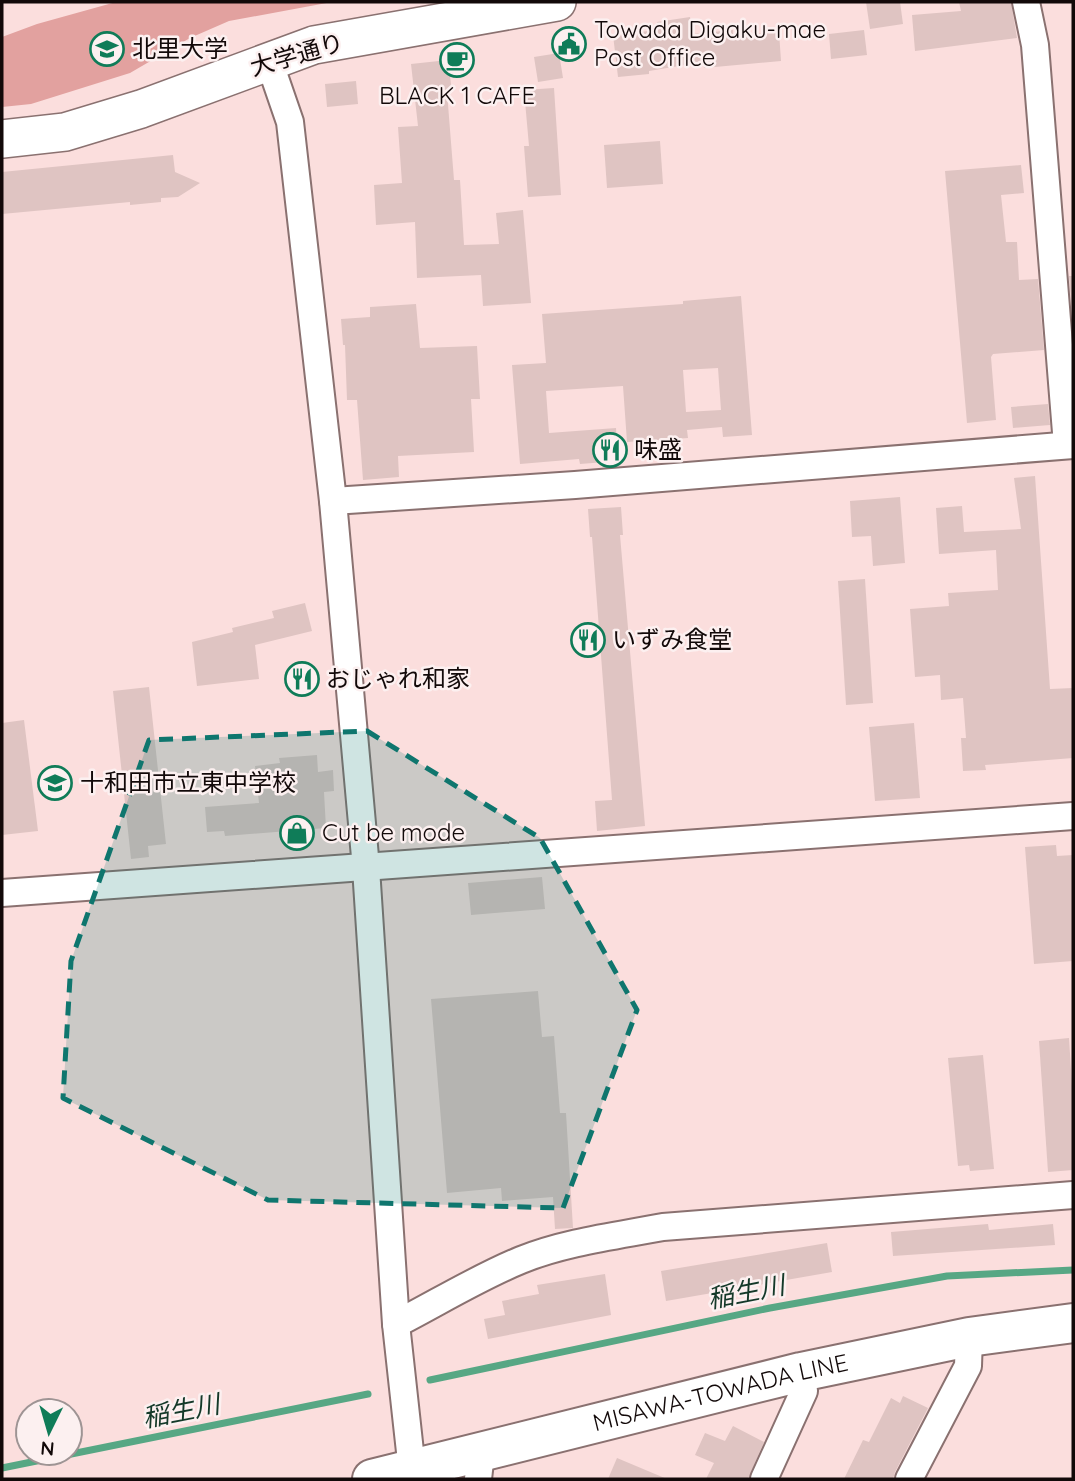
<svg xmlns="http://www.w3.org/2000/svg" width="1075" height="1481" viewBox="0 0 1075 1481" font-family="Quicksand,'Noto Sans JP',sans-serif">
<style>
.green{fill:#e2a19f}
.lines{fill:none;stroke-linecap:round;stroke-linejoin:round}
.stream{stroke:#57a784;stroke-width:7}
.building{fill:#dfc4c2;fill-rule:evenodd}
.street-casing{stroke:#8a7170;stroke-width:30}
.secondary-casing{stroke:#8a7170;stroke-width:40}
.primary-casing{stroke:#8a7170;stroke-width:42}
.street{stroke:#fff;stroke-width:26}
.secondary{stroke:#fff;stroke-width:37}
.primary{stroke:#fff;stroke-width:38}
.marked{fill:#0f766e;fill-opacity:0.2;stroke:#0f766e;stroke-width:5;stroke-dasharray:14 9;stroke-linejoin:round}
.labels{text-anchor:middle;stroke-width:5;stroke-linejoin:round;paint-order:stroke}
.poi-label{font-size:24px;fill:#120909;stroke:#fcf0f0;text-anchor:start}
.street-label{font-size:24px;fill:#120909;stroke:#fcf0f0}
.water-label{font-size:26px;font-style:italic;fill:#143929;stroke:#fcf0f0}
</style>
<rect width="100%" height="100%" fill="#fbdedd"/>
<!-- green -->
<path class="green" d="M116 2H332L229 21 190 38 130 73 31 104 2 107V37L37 24Z"/>
<g class="lines">
<!-- stream -->
<g class="stream">
<path d="M430 1380 770 1308 947 1276 1073 1270"/>
<path d="M2 1468 368 1394"/>
</g>
</g>
<!-- building -->
<g class="building">
<path d="M866 2H900L903 24 870 29Z"/>
<path d="M959 2H1011L1017 38 915 51 912 15 961 11Z"/>
<path d="M690 17 693 34 733 30V36L779 32 781 61 704 68 703 62 649 71V74L618 77 613 35 658 30 657 22Z"/>
<path d="M864 30 867 55 831 59 829 34Z"/>
<path d="M559 53 563 78 538 82 534 57Z"/>
<path d="M448 60 452 92H447L454 180H460L464 245 499 244 496 213 523 210 531 303 483 306 481 275 417 278 415 222 376 225 374 185 402 183 398 127 418 126 411 64Z"/>
<path d="M356 81 358 104 327 107 325 84Z"/>
<path d="M554 88 561 195 528 197 524 146H529L524 90Z"/>
<path d="M660 141 663 184 607 188 604 145Z"/>
<path d="M173 155 175 172 200 183 178 197 161 198V202L130 205V202L2 214V172Z"/>
<path d="M1021 165 1024 193 1001 195 1006 242H1017L1019 280 1038 279 1044 350 993 354 991 357 996 420 967 423 945 171Z"/>
<path d="M1069 276H1073V326Z"/>
<path d="M741 296 752 435 723 437 722 427 687 430 688 438 627 442 623 386 546 391 549 433 616 428 618 461 580 464 579 459 520 464 512 365 546 363 542 314 683 304V301ZM718 368 721 410 686 412 683 370Z"/>
<path d="M416 304 420 348 477 346 480 399H471L474 452 398 456 399 477 363 480 357 400H347L345 345H343L341 319 370 317V307Z"/>
<path d="M1048 404 1050 425 1013 428 1011 407Z"/>
<path d="M1035 476 1050 689 1073 688V758L985 765 986 770 963 771 961 738H966L963 698 941 700 940 675 915 677 910 609 949 606 948 593 998 590 996 550 939 554 936 508 962 506 964 532 1021 529 1014 478Z"/>
<path d="M900 497 905 563 873 566 871 536 852 537 850 501Z"/>
<path d="M621 507 623 535H620L645 826 597 831 595 801 612 800 592 537H590L588 509Z"/>
<path d="M865 579 873 703 846 705 838 581Z"/>
<path d="M305 603 312 631 255 645 259 679 197 686 192 642 233 632 232 628 274 618 272 611Z"/>
<path d="M149 687 166 844 148 846 149 857 131 859 113 691Z"/>
<path d="M24 720 38 831 2 835V723Z"/>
<path d="M914 723 920 798 875 801 869 727Z"/>
<path d="M317 755 318 772 333 770 334 791 324 792 326 828 225 836 224 831 207 832 205 807 259 803 255 766 280 763 279 758Z"/>
<path d="M1056 845 1057 856 1073 855V961L1034 964 1025 847Z"/>
<path d="M542 877 545 909 471 915 468 883Z"/>
<path d="M538 991 542 1037 554 1036 560 1113H566L573 1228 555 1229 553 1197 502 1201 501 1188 447 1193 431 999Z"/>
<path d="M1069 1038 1073 1103V1170L1048 1172 1039 1041Z"/>
<path d="M983 1055 994 1169 970 1171 969 1165 958 1166 948 1058Z"/>
<path d="M988 1224 989 1230 1053 1224 1055 1245 893 1256 891 1232Z"/>
<path d="M827 1243 832 1272 666 1301 661 1271Z"/>
<path d="M605 1274 611 1315 488 1339 484 1319 505 1315 502 1301 539 1294 537 1285Z"/>
<path d="M903 1396 928 1408 895 1472 893 1479H844L863 1440 869 1442 891 1398 900 1403Z"/>
<path d="M733 1426 764 1442 748 1479H706L714 1463 695 1455 705 1433 725 1441Z"/>
<path d="M617 1458 667 1479H608Z"/>
</g>
<g class="lines">
<!-- street casing -->
<g class="street-casing">
<g id="street">
<path d="M1026 2 1035 45 1067 445"/>
<path d="M269 61 290 122 333 501 366 868 396 1324 412 1470"/>
<path d="M333 501 575 485 1073 445"/>
<path d="M2 893 1073 816"/>
<path d="M396 1324C437 1303 479 1277 521 1260 566 1242 616 1236 663 1227L1073 1195"/>
<path d="M478 1479 481 1453"/>
<path d="M764 1479 804 1391 801 1372"/>
<path d="M909 1479 968 1366 969 1337"/>
</g>
</g>
<!-- secondary casing -->
<g class="secondary-casing">
<path id="secondary" d="M2 139 65 132 141 109 314 45 557 2"/>
</g>
<!-- primary casing -->
<g class="primary-casing">
<g id="primary">
<path id="s1" d="M372 1479 801 1372 969 1337 1073 1323"/>
</g>
</g>
<!-- street -->
<use href="#street" class="street"/>
<!-- secondary -->
<use href="#secondary" class="secondary"/>
<!-- primary -->
<use href="#primary" class="primary"/>
</g>
<!-- marked area -->
<path class="marked" d="M367 731 540 838 637 1010 563 1208 268 1200 63 1098 71 961 149 740Z"/>
<!-- icons -->
<defs>
<g id="civic-ring" transform="scale(1.75)"><circle r="9.5" fill="#fcf0f0" stroke="#0f7c58" stroke-width="1.5"/><path d="M-.6-6.5H3V-4.5H.6V-3L4-1V1h2V6H-6V1h2V-1L-.6-3ZM-1.2 2.5V6h2.4V2.5Z" fill="#0f7c58"/></g>
<g id="university-ring" transform="scale(1.75)"><circle r="9.5" fill="#fcf0f0" stroke="#0f7c58" stroke-width="1.5"/><path d="M0-5L7-2L0 1L-7-2ZM-4 1L0 2.5L4 1V4Q0 6-4 4Z" fill="#0f7c58"/></g>
<g id="cafe-ring" transform="scale(1.75)"><circle r="9.5" fill="#fcf0f0" stroke="#0f7c58" stroke-width="1.5"/><path d="M-5.5-4.5H6V0H3Q3 3.5 0 3.5H-2.5Q-5.5 3.5-5.5 0ZM3-3.2v2h1.7v-2ZM-6 4.5H4V6H-6Z" fill="#0f7c58"/></g>
<g id="restaurant-ring" transform="scale(1.75)"><circle r="9.5" fill="#fcf0f0" stroke="#0f7c58" stroke-width="1.5"/><path d="M-5-6h1v4h1v-4h1v4h1v-4h1v5L-1.5 .5V6h-2V.5L-5-1ZM5-6V6H3V1.5H1.5Q1.5-4 5-6Z" fill="#0f7c58"/></g>
<g id="school-ring" transform="scale(1.75)"><circle r="9.5" fill="#fcf0f0" stroke="#0f7c58" stroke-width="1.5"/><path d="M0-5L7-2L0 1L-7-2ZM-4 1L0 2.5L4 1V4Q0 6-4 4Z" fill="#0f7c58"/></g>
<g id="shop-ring" transform="scale(1.75)"><circle r="9.5" fill="#fcf0f0" stroke="#0f7c58" stroke-width="1.5"/><path d="M-5-2.5h2.3a2.7 3.5 0 0 1 5.4 0H5L5.5 6h-11ZM-1.5-2.5h3a1.5 2.3 0 0 0-3 0Z" fill="#0f7c58"/></g>
</defs>
<g fill-rule="evenodd">
<use href="#civic-ring" x="569" y="44"/>
<use href="#university-ring" x="107" y="49"/>
<use href="#cafe-ring" x="457" y="60"/>
<use href="#restaurant-ring" x="610" y="450"/>
<use href="#restaurant-ring" x="588" y="640"/>
<use href="#restaurant-ring" x="302" y="679"/>
<use href="#school-ring" x="55" y="783"/>
<use href="#shop-ring" x="297" y="833"/>
</g>
<g class="labels">
<!-- poi labels -->
<g class="poi-label">
<text x="594" y="38">Towada Digaku-mae<tspan x="594" dy="28">Post Office</tspan></text>
<text x="132" y="57">北里大学</text>
<text x="457" y="104" text-anchor="middle">BLACK 1 CAFE</text>
<text x="634" y="458">味盛</text>
<text x="612" y="648">いずみ食堂</text>
<text x="326" y="687">おじゃれ和家</text>
<text x="80" y="791">十和田市立東中学校</text>
<text x="322" y="841">Cut be mode</text>
</g>
<!-- street labels -->
<g class="street-label">
<text transform="translate(297 55) rotate(-16)" y="8">大学通り</text>
<text dy="8" stroke="none"><textPath href="#s1" startOffset="359">MISAWA-TOWADA LINE</textPath></text>
</g>
<!-- water labels -->
<g class="water-label">
<text transform="translate(746 1292) rotate(-11)" y="9">稲生川</text>
<text transform="translate(181 1411) rotate(-11)" y="9">稲生川</text>
</g>
</g>
<!-- border -->
<rect width="1075" height="1481" fill="none" stroke="#120909" stroke-width="7"/>
<!-- north arrow -->
<g transform="translate(49 1432) rotate(185)"><circle r="33" fill="#fcf0f0" stroke="#9e9494" stroke-width="2"/>
<path d="M0-5L12 26L0 18L-12 26Z" fill="#0f7c58"/>
<text y="-10" font-size="19" font-weight="bold" text-anchor="middle" fill="#120909">N</text>
</g>
</svg>
